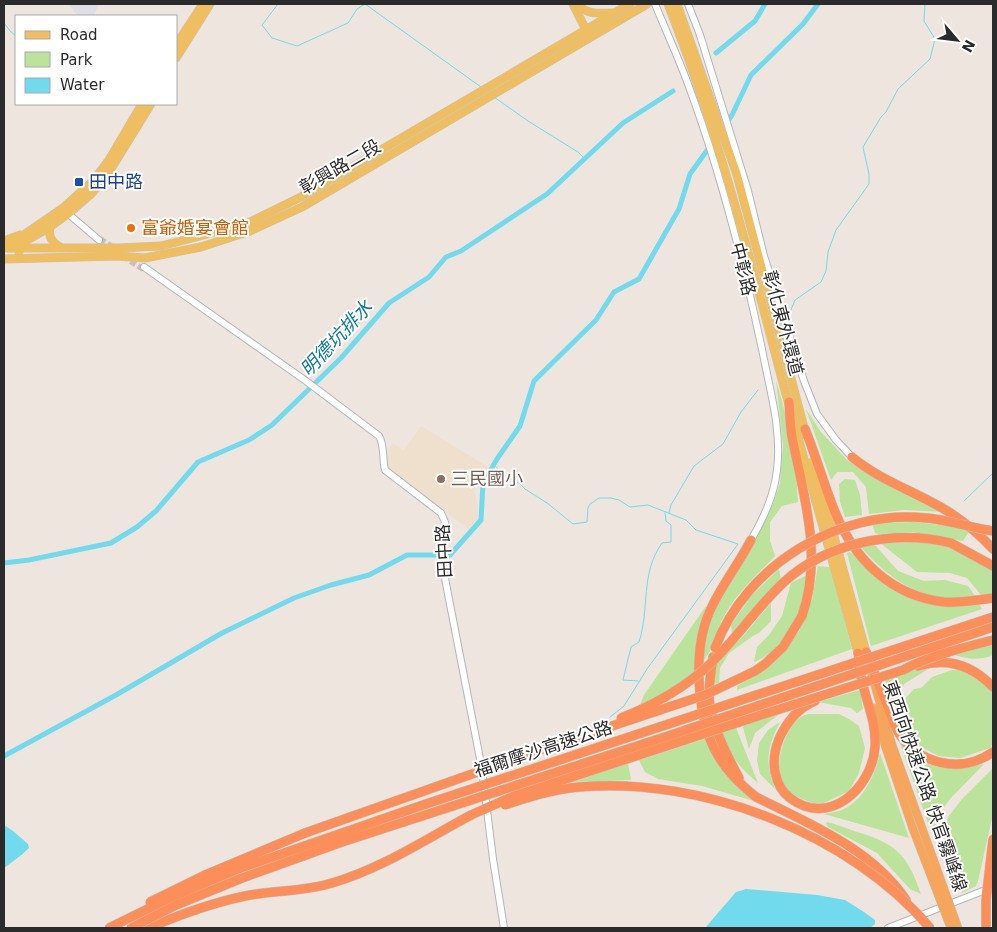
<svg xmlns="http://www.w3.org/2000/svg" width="997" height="932" font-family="'DejaVu Sans','Noto Sans TC',sans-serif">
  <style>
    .industrial { fill: #dfdee5 }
    .education { fill: #eee0cd }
    .green { fill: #bbe39b }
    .water { fill: #72daed }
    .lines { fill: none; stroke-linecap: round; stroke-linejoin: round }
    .stream { stroke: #72daed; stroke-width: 1 }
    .canal { stroke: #72daed; stroke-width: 5 }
    .tertiary-tunnel { stroke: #c6c0ba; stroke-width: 6; stroke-dasharray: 6 3; stroke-linecap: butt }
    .tertiary-casing { stroke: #b1b5bf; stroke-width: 8 }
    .primary-casing { stroke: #c4c4c4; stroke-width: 9 }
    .trunk-casing { stroke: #c4c4c4; stroke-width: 9 }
    .motorway-casing { stroke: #c4c4c4; stroke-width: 10 }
    .tertiary { stroke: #fff; stroke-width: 6 }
    .primary { stroke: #efbe60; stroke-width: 8 }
    .trunk { stroke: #f6a65c; stroke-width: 8 }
    .motorway { stroke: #fc8e59; stroke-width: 9 }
    .trunk-bridge-casing { stroke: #c4c4c4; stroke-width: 9; stroke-linecap: butt }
    .motorway-bridge-casing { stroke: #c4c4c4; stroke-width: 10; stroke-linecap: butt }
    .trunk-bridge { stroke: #f6a65c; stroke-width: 8 }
    .motorway-bridge { stroke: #fc8e59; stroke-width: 9 }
    .transit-dot { fill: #1a4fb4; stroke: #fff; stroke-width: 2 }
    .food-dot { fill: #e8710a; stroke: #fff; stroke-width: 2 }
    .education-dot { fill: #8d6e63; stroke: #fff; stroke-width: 2 }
    .labels { text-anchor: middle; stroke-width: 4; stroke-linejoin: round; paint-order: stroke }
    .street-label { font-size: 18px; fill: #2b2b2b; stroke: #fff }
    .transit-label { font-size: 18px; fill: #164399; stroke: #fff; text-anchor: start }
    .food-label { font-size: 18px; fill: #c56008; stroke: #fff; text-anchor: start }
    .education-label { font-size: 18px; fill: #785e54; stroke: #fff; text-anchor: start }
    .water-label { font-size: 19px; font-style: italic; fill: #0f7b9b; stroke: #fff }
  </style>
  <rect width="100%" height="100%" fill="#ede5de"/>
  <polygon class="industrial" points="69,4 98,4 98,5 94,16 77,16"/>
  <polygon class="education" points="421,426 488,467 474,490 478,506 478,518 469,529 386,468 386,457 392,443 404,450"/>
  <g class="green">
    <path d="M776,380C788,420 796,460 798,502L782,506L770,522V541L775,556C756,576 733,596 721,622C717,632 711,657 701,662L706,632L719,603L773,504L780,483L783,445Z"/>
    <polygon points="806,409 821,432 848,461 882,481 944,512 904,510 869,514 866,487 853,472 837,472 831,480"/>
    <polygon points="845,479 855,480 860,495 862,515 845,517 840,502 839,484"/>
    <polygon points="914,522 950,526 970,530 963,541 913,532 879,534 875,533 872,523"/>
    <polygon points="900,539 942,543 990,569 993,572 993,593 982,596 967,578 950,573 917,572 879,542"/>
    <path d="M874,544L898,571L924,581L945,580L968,586L975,596C966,597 957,598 948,598C913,597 881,571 860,546Z"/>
    <polygon points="850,552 854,555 865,567 885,583 909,596 979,604 982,609 871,646 847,553"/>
    <polygon points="818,566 830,567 852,649 737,690 737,686 771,665 799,631 812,600"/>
    <polygon points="779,569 781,580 732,634 731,625 752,595"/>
    <path d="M807,575C806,584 805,594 803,602C797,625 776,654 754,662L757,647L769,635L782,616L791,583Z"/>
    <polygon points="771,603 771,621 759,633 753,636 729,653 720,668 719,683 713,684 717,662 743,636"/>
    <path d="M706,606C704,619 699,663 694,671C683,688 656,699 639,707L644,695Z"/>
    <path d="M993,645V655C979,661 968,659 954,655L973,648Z"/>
    <polygon points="933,666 904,684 894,707 885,680 921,668"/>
    <polygon points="952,670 965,670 982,679 993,694 993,743 990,748 960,758 939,756 913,743 906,728 902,712 903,701 914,689 921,688 932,677"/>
    <polygon points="860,690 863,709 857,713 851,708 818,702"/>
    <polygon points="787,708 755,733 749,749 742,724"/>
    <path d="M808,714H839L849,719L859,726L865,748L859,773L849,791L820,805C810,802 791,796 785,788C772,772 783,731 798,719C800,717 805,715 808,714Z"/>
    <path d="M780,722C767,747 764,764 776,790L760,774L757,760L759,743L768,730Z"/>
    <path d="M736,728L758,783C738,766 731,757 721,732Z"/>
    <polygon points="707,738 723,770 754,801 702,786 658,779 645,772 639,760"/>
    <path d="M900,743C928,773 947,769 984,764L950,799L942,810L934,832L928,823Z"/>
    <path d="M880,753L909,838L824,814C829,813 834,812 839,811C863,803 875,775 880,753Z"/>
    <polygon points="628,763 631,780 573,782"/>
    <polygon points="993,768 993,814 978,881 976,886 962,893 942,847 948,817 963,798"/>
    <path d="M827,822C836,824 845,828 854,831C895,843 907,853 921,894L910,889L877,853L828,827L826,824Z"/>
  </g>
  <g class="water">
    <path d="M4,825L13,831L28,844L29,848C21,856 12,862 4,868Z"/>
    <polygon points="746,889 817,895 845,900 864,912 875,920 875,924 870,928 705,928 736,892"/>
  </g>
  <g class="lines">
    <g class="stream">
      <polyline points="278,4 262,25 272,38 297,46 348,23 357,9 365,4 481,87"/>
      <polyline points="4,23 11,32 16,36"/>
      <polyline points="494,97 528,121 578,152 584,158"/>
      <polyline points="788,317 795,300 821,282 826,271 828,252 836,230 869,184 869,174 863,147 881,117 886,112 898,89 930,59 935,39 924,21 925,4"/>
      <polyline points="494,465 508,478 519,483 525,489 547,503 573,524 587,522 588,508 590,504 599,498 611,498 619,500 630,507 648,505 686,520 696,530 738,544 647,669 624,706 610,717"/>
      <polyline points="964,501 993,473"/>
      <polyline points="669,513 671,505 694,466 723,444 741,412 758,390"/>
      <path d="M638,681L623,680L631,647L639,642C650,608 640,574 662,543L671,542V525L666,521L665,513"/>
    </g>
    <g class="canal">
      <polyline points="716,53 755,21 765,4"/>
      <polyline points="725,125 732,115 751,75 803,24 818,4"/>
      <polyline points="4,563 29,560 111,543 137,527 156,511 198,462 249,440 272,425 341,358 389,303 429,277 446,257 461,251 547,194 623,123 673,91"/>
      <polyline points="4,756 116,695 222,633 294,598 331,585 369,575 407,555 450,555 481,520 483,483 497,459 520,426 534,381 596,320 614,292 639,279 679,209 690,174 716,138"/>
    </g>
    <g class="tertiary-tunnel">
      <polyline points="100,239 128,257"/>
      <polyline points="123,256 143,269"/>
    </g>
    <defs>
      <g id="tertiary">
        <path d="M655,4C666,31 678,57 688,84C720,170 744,264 763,354C770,391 782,431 777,470C774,496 764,517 751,540"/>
        <polyline points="688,4 700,35 748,191 764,256 804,381 817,414 836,440 852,457"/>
        <polyline points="65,211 99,240"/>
        <path d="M144,267L306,381L379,436C385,446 382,459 385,470L441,513L445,522L442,563L482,769L493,859L504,928"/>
        <polyline points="888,928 993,887"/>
      </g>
      <g id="primary">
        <polyline points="573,4 588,34"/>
        <path d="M576,4C587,14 597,14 612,13"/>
        <path d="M668,4C717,128 750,258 784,387C808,476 834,564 858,653"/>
        <polyline points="677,4 737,175 806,435"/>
        <polyline points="176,45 203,4"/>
        <polyline points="176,58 210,4"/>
        <path d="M50,227C48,237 52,242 60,247"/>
        <polyline points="4,241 20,235"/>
        <polyline points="4,248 119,248 161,246 246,224 301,197 630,4"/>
        <polyline points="10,248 18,239 63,208 94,180 109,160 142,104"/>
        <polyline points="19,252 22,243 50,227 69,213 91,194 106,177 151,104"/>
        <polyline points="4,259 117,256 145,258 201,247 250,231 302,207 647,4"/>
        <polyline points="813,461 866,652"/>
      </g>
      <g id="trunk">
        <polyline points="872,675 892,745"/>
        <polyline points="874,708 886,748"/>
      </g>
      <g id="motorway">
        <path d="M789,402C790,414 790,426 792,437C804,497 823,556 802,616"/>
        <path d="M805,429C816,456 824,485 835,512C854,559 891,596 944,602C960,603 977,600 993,598"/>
        <path d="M852,457C882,482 920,493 952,514C967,524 981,536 993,549"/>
        <path d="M751,540C737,567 714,595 705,624C694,660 698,719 716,752C726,771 740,784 756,797C810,824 872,849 906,900"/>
        <polyline points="951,543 993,566"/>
        <path d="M866,652L897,730C916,764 961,775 993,752"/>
        <path d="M713,657C711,670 709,684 709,697C710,723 727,755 739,778"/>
        <path d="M918,666C947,657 972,665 993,687"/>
        <path d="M815,701C798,708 787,721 779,739C775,749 773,761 775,772C777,782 782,792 790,798C829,828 872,788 875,747C877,721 864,697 860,672C859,666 860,659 858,653"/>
        <path d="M148,928C179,915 211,903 245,896C274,890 303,892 332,883C381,869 426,839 471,815"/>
      </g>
    </defs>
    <use href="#tertiary" class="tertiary-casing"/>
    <use href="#primary" class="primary-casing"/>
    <use href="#trunk" class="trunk-casing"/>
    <use href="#motorway" class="motorway-casing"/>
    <use href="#tertiary" class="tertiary"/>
    <use href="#primary" class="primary"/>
    <use href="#trunk" class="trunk"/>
    <use href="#motorway" class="motorway"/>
    <defs>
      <g id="trunk-bridge">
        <polyline points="892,745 958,928"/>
        <polyline points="886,748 913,829 951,928"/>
      </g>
      <g id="motorway-bridge">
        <path d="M715,648C746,565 838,509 926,518C949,520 971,528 993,531"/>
        <path d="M621,718C654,705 685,688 711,663C737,638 757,607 784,582C828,542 895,529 951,543"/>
        <path d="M505,805C529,797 554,789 579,787C701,776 851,834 930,928"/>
        <path d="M471,815L514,796L761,715L903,670C929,656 965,647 993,640"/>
        <polyline points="150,902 205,875 305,833 540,750 705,695 755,671 765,664 783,647 802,616"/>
        <polyline points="109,928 174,896 238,869 423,805 993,617"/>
        <polyline points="131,928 176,905 242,878 342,842 668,736 993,627"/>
        <polyline points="986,928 986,900 993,839"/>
      </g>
    </defs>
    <use href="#trunk-bridge" class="trunk-bridge-casing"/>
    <use href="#motorway-bridge" class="motorway-bridge-casing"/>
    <use href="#trunk-bridge" class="trunk-bridge"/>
    <use href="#motorway-bridge" class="motorway-bridge"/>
  </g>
  <rect class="transit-dot" x="74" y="177" width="10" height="10" rx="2.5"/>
  <circle class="food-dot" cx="131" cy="228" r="5"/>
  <circle class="education-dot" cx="441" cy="479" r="5"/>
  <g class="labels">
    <g class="street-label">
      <text transform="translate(340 167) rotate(-30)" y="6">彰興路二段</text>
      <text transform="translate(743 269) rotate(76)" y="6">中彰路</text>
      <text transform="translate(783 323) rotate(75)" y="6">彰化東外環道</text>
      <text transform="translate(444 551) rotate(-93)" y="6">田中路</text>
      <text transform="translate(543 749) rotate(-18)" y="6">福爾摩沙高速公路</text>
      <text transform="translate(925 786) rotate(71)" y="6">東西向快速公路 快官霧峰線</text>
    </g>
    <g class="transit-label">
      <text x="89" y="188">田中路</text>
    </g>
    <g class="food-label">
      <text x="141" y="234">富爺婚宴會館</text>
    </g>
    <g class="education-label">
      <text x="451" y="485">三民國小</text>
    </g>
    <g class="water-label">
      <text transform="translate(336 338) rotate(-47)" y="7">明德坑排水</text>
    </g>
  </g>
  <rect width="997" height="932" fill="none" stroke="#2b2b2b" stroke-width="10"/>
  <rect x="15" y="15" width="162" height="90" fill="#ffffff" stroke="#aaaaaa"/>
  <rect x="25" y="31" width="25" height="8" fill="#efbe60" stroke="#aaaaaa"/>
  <text x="60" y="40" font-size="15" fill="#2b2b2b">Road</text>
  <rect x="25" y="52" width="25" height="15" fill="#bbe39b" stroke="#aaaaaa"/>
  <text x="60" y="65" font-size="15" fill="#2b2b2b">Park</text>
  <rect x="25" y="78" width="25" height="15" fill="#72daed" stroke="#aaaaaa"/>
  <text x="60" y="90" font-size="15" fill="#2b2b2b">Water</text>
  <g transform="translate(957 40) rotate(118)" stroke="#ffffff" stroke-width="4" paint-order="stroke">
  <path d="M0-4L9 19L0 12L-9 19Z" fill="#2b2b2b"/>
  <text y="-8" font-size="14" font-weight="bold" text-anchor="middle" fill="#2b2b2b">N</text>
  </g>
</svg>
